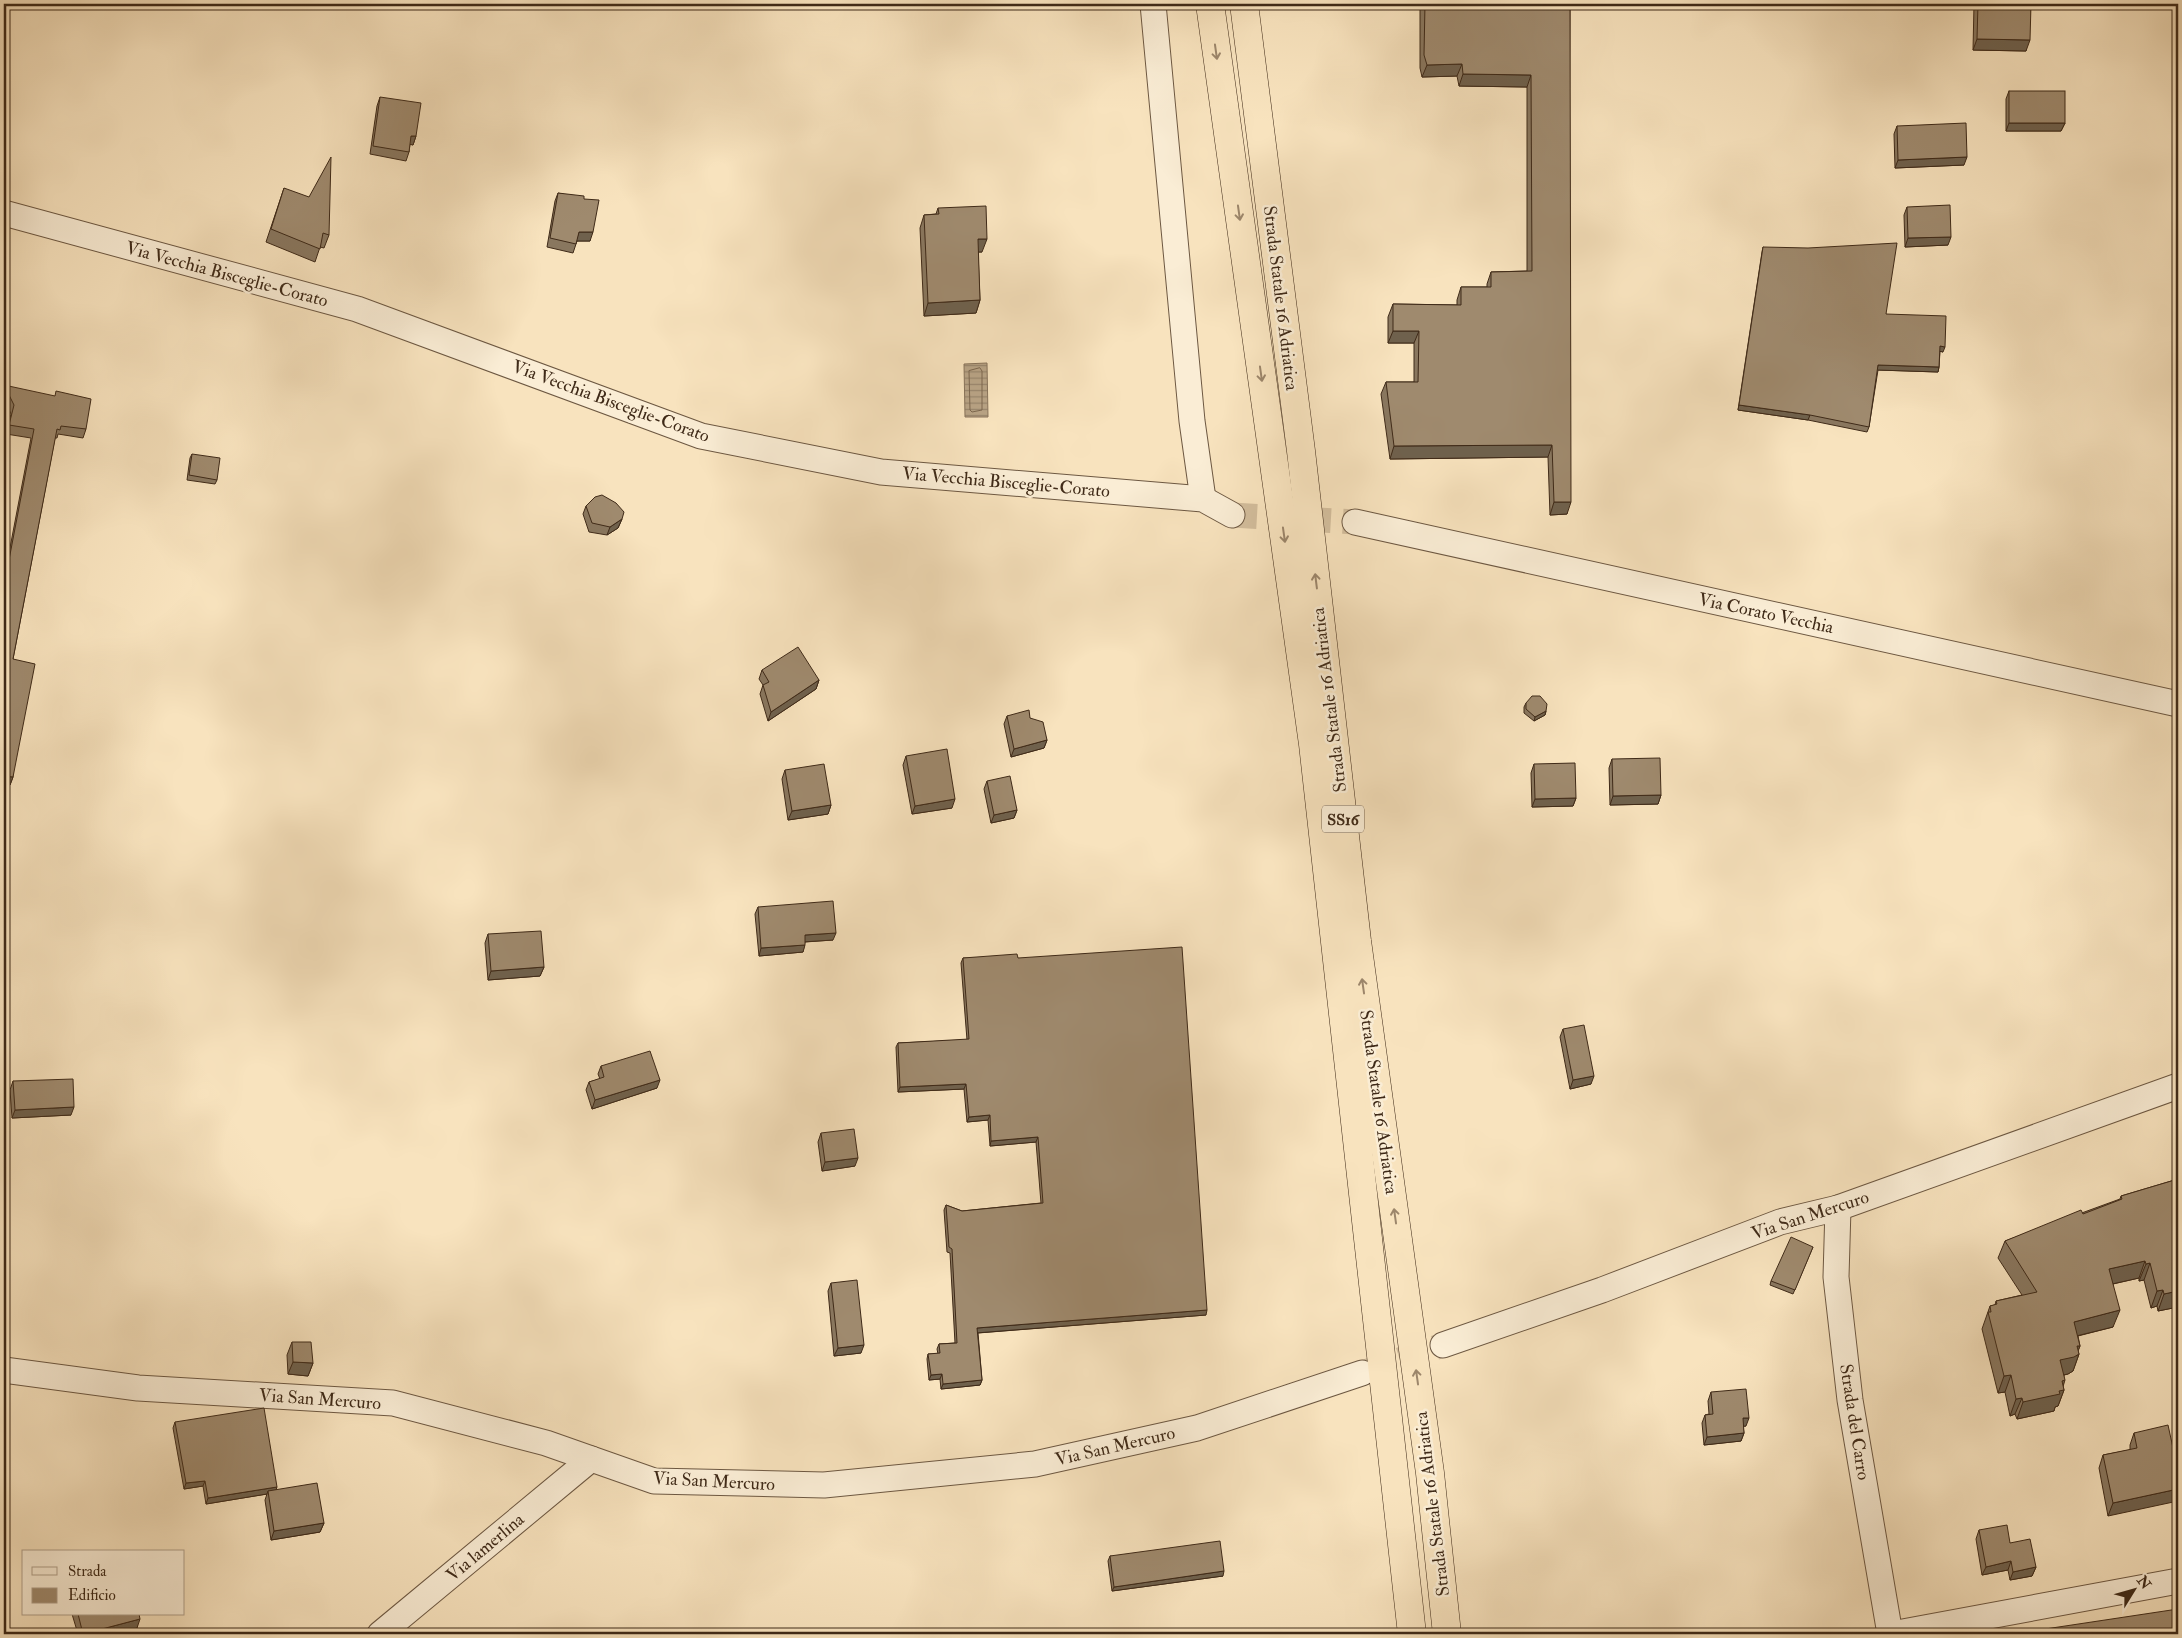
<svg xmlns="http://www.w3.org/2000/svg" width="2182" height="1638" font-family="'IM FELL Double Pica',serif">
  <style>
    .water { fill: url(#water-rules); stroke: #88735a }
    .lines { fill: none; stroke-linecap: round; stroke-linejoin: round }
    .shore { stroke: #7c674f; stroke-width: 1 }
    .minor-tunnel { stroke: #d3be9d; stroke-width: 25; stroke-dasharray: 25 12; stroke-linecap: butt }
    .minor-casing { stroke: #6d5842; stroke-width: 27 }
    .trunk-casing { stroke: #3f2a18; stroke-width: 29 }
    .minor { stroke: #faedd5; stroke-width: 25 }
    .trunk { stroke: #f8e3be; stroke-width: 28 }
    .wall { fill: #89775f; stroke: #3f2a18 }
    .shaded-wall { fill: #6f614d; stroke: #3f2a18 }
    .building { fill: #9f8a6e; stroke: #3f2a18 }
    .oneway { stroke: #9c866b }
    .labels { text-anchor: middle; stroke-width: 5; stroke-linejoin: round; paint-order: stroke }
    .shield { fill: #faedd5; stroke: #776451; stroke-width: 1 }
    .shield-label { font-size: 16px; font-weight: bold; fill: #3f2a18 }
    .street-label { font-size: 18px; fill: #3f2a18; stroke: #faedd5 }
  </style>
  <defs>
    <pattern id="water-rules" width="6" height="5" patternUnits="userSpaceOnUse" patternTransform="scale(1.25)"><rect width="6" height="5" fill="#b9a486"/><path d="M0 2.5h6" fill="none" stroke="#98866d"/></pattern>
  </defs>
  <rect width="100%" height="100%" fill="#f8e3be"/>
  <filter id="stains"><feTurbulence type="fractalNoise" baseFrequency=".004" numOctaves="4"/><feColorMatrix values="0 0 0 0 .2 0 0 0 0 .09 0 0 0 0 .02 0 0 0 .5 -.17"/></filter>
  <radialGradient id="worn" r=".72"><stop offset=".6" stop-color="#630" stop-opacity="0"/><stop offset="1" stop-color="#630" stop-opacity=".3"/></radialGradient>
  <polygon class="water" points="987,363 988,417 965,417 964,364"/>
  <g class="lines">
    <polygon class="shore" points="980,368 982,371 982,410 972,412 970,410 969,371"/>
    <g class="minor-tunnel">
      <polyline points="1232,515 1355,522"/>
      <polyline points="1365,1372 1443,1345"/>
    </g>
    <defs>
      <g id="minor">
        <polyline points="1153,4 1192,421 1203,499"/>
        <polyline points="4,213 357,309 701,436 881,472 1203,499 1232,515"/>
        <polyline points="1355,522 2178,704"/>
        <polyline points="1838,1208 1836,1277 1850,1400 1890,1634"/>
        <polyline points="1443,1345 1602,1290 1780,1222 1838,1208 2178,1086"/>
        <polyline points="4,1370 138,1388 393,1403 546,1443 654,1481 824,1485 1035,1464 1197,1428 1362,1373"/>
        <polyline points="380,1634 591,1459"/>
        <polyline points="1892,1634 2178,1581"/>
      </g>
      <g id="trunk">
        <polyline points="1210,4 1313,744 1412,1634"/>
        <polyline points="1244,4 1301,451 1357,941 1430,1473 1447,1634"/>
      </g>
    </defs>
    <use href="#minor" class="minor-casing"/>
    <use href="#trunk" class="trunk-casing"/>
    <use href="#minor" class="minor"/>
    <use href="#trunk" class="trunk"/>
  </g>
  <g class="wall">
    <polygon points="1422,4 1570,4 1567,514 1550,515 1548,457 1390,459 1381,394 1386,382 1414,382 1414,343 1388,343 1388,317 1393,304 1457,305 1457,300 1461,287 1487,287 1487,284 1491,272 1527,271 1527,87 1459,86 1457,76 1422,77 1420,68 1420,8"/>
    <polygon points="1974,4 2031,4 2026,51 1973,50"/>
    <polygon points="2009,91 2065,123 2061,131 2006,131 2006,99"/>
    <polygon points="380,97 416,136 413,145 410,144 409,152 406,161 370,154 377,106"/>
    <polygon points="1897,126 1964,165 1895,168 1894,134"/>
    <polygon points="284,188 329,235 324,248 320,247 315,262 266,242"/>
    <polygon points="558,193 584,199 590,241 577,241 573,253 547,247 555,201"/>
    <polygon points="1907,207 1948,245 1905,247 1904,215"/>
    <polygon points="938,208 982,252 978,252 980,300 976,313 924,316 920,228 924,215 936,214"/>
    <polygon points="1763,247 1886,314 1943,352 1940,351 1939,367 1938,372 1878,370 1869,427 1867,432 1808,420 1738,410 1762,252"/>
    <polygon points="4,385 86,429 83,438 58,434 57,438 55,438 13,659 13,777 10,785 4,785 4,579 31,438 6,434 11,414 4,399"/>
    <polygon points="192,454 217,480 215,484 187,480 190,458"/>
    <polygon points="586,506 622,519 618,528 607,535 589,532 583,514"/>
    <polygon points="762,670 819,680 816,689 768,721 760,694 763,685 759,679"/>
    <polygon points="1526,703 1546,711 1545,715 1534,721 1524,713 1524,707"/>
    <polygon points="1007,716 1030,718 1047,740 1044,748 1011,757 1004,724"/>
    <polygon points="906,756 952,808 912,814 903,765"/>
    <polygon points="1612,759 1661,795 1658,804 1610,805 1609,768"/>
    <polygon points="1534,764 1576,798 1573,806 1532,807 1531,773"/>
    <polygon points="785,770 831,805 828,814 788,820 782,779"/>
    <polygon points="987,781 1017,810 1014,818 991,823 984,789"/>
    <polygon points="758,907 833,940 805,942 803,952 759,956 755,914"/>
    <polygon points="488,934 544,967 540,976 488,980 485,943"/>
    <polygon points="963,958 1018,958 1206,1315 978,1333 982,1380 980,1385 941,1389 940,1379 929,1380 927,1359 928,1354 938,1354 937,1349 939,1344 955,1343 950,1253 947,1252 944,1210 946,1205 962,1211 1041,1203 1036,1142 990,1146 988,1120 967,1122 964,1089 898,1092 896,1047 898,1043 967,1040 961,963"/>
    <polygon points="1563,1029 1591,1084 1570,1089 1560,1037"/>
    <polygon points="601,1066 657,1088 592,1109 586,1090 589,1082 600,1079 598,1074"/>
    <polygon points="13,1081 71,1115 12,1118 10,1090"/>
    <polygon points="821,1133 855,1166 822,1171 818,1142"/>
    <polygon points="2178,1179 2178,1307 2158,1311 2157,1306 2151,1308 2144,1280 2139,1281 2139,1278 2113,1284 2113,1327 2078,1336 2080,1346 2078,1351 2079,1354 2073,1371 2068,1374 2064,1375 2063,1386 2064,1390 2058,1406 2055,1407 2054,1411 2017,1419 2015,1414 2010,1416 2005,1392 1998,1393 1982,1329 1990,1306 1995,1305 1996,1301 2022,1295 1998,1258 2005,1241 2120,1199 2121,1196"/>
    <polygon points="1813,1247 1793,1294 1770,1285 1771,1281"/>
    <polygon points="831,1283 861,1353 834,1356 828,1291"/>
    <polygon points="292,1342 313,1363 308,1376 288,1374 287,1355"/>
    <polygon points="1711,1392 1746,1426 1743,1426 1744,1433 1741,1441 1704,1445 1702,1423 1705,1415 1709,1414 1708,1401"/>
    <polygon points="175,1422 276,1490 324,1523 320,1532 271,1540 265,1500 267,1494 206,1504 203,1486 184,1489 173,1428"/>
    <polygon points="2134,1433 2173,1448 2108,1516 2099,1468 2103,1455 2130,1450 2130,1445"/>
    <polygon points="1979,1530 2010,1543 2036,1567 2032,1576 2010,1580 2008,1570 1982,1575 1976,1539"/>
    <polygon points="1110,1556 1223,1576 1112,1591 1108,1561"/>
    <polygon points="72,1614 139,1614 137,1628 112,1634 78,1634"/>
  </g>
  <g class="shaded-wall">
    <polygon points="1977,39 2030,40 2026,51 1973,50"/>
    <polygon points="1462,64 1457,76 1422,77 1427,65"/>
    <polygon points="1463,74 1531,75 1527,87 1459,86"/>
    <polygon points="2009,123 2065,123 2061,131 2006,131"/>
    <polygon points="411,136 416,136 413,145 408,144"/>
    <polygon points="1967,157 1964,165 1895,168 1898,160"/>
    <polygon points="579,232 593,232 590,241 576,241"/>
    <polygon points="1951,237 1948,245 1905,247 1908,238"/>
    <polygon points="978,239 987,239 982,252 973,252"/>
    <polygon points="980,300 976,313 924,316 928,303"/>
    <polygon points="1393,331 1419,331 1414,343 1388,343"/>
    <polygon points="1940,346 1945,347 1943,352 1938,351"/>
    <polygon points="1878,365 1939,367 1938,372 1877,370"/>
    <polygon points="1739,405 1810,415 1808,420 1738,410"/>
    <polygon points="1552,445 1548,457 1390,459 1394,446"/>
    <polygon points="1554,502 1571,502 1567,514 1550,515"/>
    <polygon points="622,519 618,528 607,535 610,527"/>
    <polygon points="819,680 816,689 768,721 771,712"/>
    <polygon points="1546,711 1545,715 1534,721 1535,717"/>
    <polygon points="1047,740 1044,748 1011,757 1014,749"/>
    <polygon points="4,776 13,777 10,785 4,785"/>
    <polygon points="1661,795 1658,804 1610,805 1613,796"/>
    <polygon points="1576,798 1573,806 1532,807 1535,799"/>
    <polygon points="955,799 952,808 912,814 915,806"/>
    <polygon points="831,805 828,814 788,820 792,811"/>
    <polygon points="1017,810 1014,818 991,823 994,815"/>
    <polygon points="836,933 833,940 802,942 805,935"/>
    <polygon points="805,945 803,952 759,956 761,948"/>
    <polygon points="544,967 540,976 488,980 491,971"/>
    <polygon points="1594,1076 1591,1084 1570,1089 1573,1080"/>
    <polygon points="660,1080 657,1088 592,1109 595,1100"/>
    <polygon points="966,1084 964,1089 898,1092 900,1087"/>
    <polygon points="74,1107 71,1115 12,1118 15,1110"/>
    <polygon points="990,1115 988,1120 967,1122 969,1117"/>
    <polygon points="1038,1137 1036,1142 990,1146 991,1141"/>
    <polygon points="858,1158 855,1166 822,1171 825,1162"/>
    <polygon points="2145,1261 2139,1278 2103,1286 2109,1269"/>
    <polygon points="2150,1263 2144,1280 2139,1281 2146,1264"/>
    <polygon points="2163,1290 2157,1306 2151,1308 2157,1291"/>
    <polygon points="2178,1291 2178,1307 2158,1311 2164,1294"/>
    <polygon points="1207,1310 1206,1315 976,1333 977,1328"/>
    <polygon points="2120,1310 2113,1327 2068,1338 2074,1322"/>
    <polygon points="864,1345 861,1353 834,1356 838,1348"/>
    <polygon points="2077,1346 2080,1346 2076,1356 2079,1354 2073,1371 2068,1374 2054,1377 2060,1360"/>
    <polygon points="293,1362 313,1363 308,1376 288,1374"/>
    <polygon points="942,1374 940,1379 929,1380 931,1375"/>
    <polygon points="2011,1375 2005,1392 1998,1393 2004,1376"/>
    <polygon points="982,1380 980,1385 941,1389 943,1384"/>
    <polygon points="2065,1380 2062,1390 2064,1390 2058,1406 2055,1407 2054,1411 2017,1419 2023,1402 2062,1381"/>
    <polygon points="2022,1398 2015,1414 2010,1416 2016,1399"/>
    <polygon points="1743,1418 1749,1418 1746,1426 1739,1427"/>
    <polygon points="1744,1433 1741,1441 1704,1445 1707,1437"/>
    <polygon points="205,1481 203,1486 184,1489 186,1483"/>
    <polygon points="277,1487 275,1493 268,1491 267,1494 206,1504 208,1498"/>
    <polygon points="2178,1489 2178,1501 2108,1516 2113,1503"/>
    <polygon points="324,1523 320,1532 271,1540 274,1531"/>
    <polygon points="2011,1561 2008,1570 1982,1575 1986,1567"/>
    <polygon points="2036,1567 2032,1576 2010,1580 2013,1572"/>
    <polygon points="1224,1571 1223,1576 1112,1591 1114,1587"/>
    <polygon points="140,1619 137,1628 112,1634 83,1634"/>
  </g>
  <g class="building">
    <polygon points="1425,4 1570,4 1571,502 1554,502 1552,445 1394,446 1386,382 1418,382 1419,331 1393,331 1393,304 1461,305 1461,287 1491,287 1491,272 1532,271 1531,75 1463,74 1462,64 1427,65 1424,55"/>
    <polygon points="1978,4 2031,4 2030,40 1977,39"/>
    <rect x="2009" y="91" width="56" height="32"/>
    <polygon points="380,97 421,103 416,136 411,136 409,152 373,146"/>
    <polygon points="1966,123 1967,157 1898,160 1897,126"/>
    <polygon points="331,157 329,235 323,233 320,249 271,229 284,188 309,197"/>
    <polygon points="558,193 584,196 584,199 599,200 593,232 579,232 576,244 550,238"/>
    <polygon points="1950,205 1951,237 1908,238 1907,207"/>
    <polygon points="986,206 987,239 978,239 980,300 928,303 924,215 939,214 938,208"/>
    <polygon points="1897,243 1886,314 1946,316 1945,347 1940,346 1939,367 1878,365 1869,427 1810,415 1739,405 1763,247 1808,248"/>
    <polygon points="4,315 9,317 4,337"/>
    <polygon points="4,385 55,396 56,391 91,399 86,429 61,426 60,430 57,429 13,659 35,664 13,777 4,776 4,586 34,429 9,425 14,405"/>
    <polygon points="192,454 220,458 217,480 189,475"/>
    <polygon points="602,495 616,503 624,512 622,519 610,527 592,523 586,506 595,497"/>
    <polygon points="798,647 819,680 771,712 763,685 769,682 762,670"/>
    <polygon points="1532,696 1540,696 1547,704 1546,711 1535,717 1526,709 1526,703"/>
    <polygon points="1029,710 1030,718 1043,722 1047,740 1014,749 1007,716"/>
    <polygon points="947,749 955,799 915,806 906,756"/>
    <polygon points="1660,758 1661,795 1613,796 1612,759"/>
    <polygon points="1575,763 1576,798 1535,799 1534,764"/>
    <polygon points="824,764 831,805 792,811 785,770"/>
    <polygon points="1010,776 1017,810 994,815 987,781"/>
    <polygon points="833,901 836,933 805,935 805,945 761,948 758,907"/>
    <polygon points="541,931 544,967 491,971 488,934"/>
    <polygon points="1182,947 1207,1310 977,1328 982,1380 943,1384 942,1374 931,1375 928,1354 940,1353 939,1344 957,1343 952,1249 949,1247 946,1205 962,1211 1043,1203 1038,1137 991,1141 990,1115 969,1117 966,1084 900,1087 898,1043 969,1039 963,958 1017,954 1018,958"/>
    <polygon points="1584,1025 1594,1076 1573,1080 1563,1029"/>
    <polygon points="650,1051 660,1080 595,1100 589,1082 604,1077 601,1066"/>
    <polygon points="73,1079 74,1107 15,1110 13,1081"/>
    <polygon points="854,1129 858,1158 825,1162 821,1133"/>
    <polygon points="2178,1179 2178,1291 2164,1294 2163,1290 2157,1291 2150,1263 2146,1264 2145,1261 2109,1269 2120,1310 2074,1322 2080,1346 2077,1346 2079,1354 2074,1357 2060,1360 2065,1380 2062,1381 2064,1390 2059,1391 2060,1394 2023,1402 2022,1398 2016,1399 2011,1375 2004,1376 1988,1312 1991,1312 1990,1306 1997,1304 1996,1301 2037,1292 2005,1241 2081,1210 2083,1214 2122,1199 2121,1196"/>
    <polygon points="1791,1237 1813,1247 1795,1290 1771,1281"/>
    <polygon points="857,1280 864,1345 838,1348 831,1283"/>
    <polygon points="292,1342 311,1342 313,1363 293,1362"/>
    <polygon points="1746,1389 1749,1418 1743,1418 1744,1433 1707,1437 1705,1415 1713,1414 1711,1392"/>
    <polygon points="264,1408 277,1487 208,1498 205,1481 186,1483 175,1422"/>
    <polygon points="2168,1425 2173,1448 2178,1447 2178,1489 2113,1503 2103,1455 2137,1448 2134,1433"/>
    <polygon points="317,1483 324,1523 274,1531 268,1491"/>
    <polygon points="2007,1525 2010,1543 2030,1539 2036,1567 2013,1572 2011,1561 1986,1567 1979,1530"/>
    <polygon points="1220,1541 1224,1571 1114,1587 1110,1556"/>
    <polygon points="2178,1609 2178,1634 2033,1634 2032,1631"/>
    <polygon points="78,1614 139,1614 140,1619 83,1634"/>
  </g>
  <defs><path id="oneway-shaft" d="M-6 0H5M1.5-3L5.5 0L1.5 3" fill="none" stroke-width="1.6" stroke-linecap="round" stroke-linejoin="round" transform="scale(1.25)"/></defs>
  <g class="oneway">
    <use href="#oneway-shaft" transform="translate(1216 52) rotate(82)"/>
    <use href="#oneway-shaft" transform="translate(1239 213) rotate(82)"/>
    <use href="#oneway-shaft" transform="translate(1261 374) rotate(82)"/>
    <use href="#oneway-shaft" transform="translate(1284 535) rotate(82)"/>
    <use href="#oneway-shaft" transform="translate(1316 581) rotate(-97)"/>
    <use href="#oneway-shaft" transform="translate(1363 986) rotate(-98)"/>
    <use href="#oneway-shaft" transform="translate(1395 1216) rotate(-98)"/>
    <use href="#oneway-shaft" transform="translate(1417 1377) rotate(-98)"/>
  </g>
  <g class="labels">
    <rect class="shield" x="1322" y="805.5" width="42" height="27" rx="4"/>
    <g class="shield-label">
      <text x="1343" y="825">SS16</text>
    </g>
    <g class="street-label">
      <text transform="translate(227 274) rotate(15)" y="6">Via Vecchia Bisceglie-Corato</text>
      <text transform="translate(1281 298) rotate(83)" y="6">Strada Statale 16 Adriatica</text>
      <text transform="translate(611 401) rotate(20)" y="6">Via Vecchia Bisceglie-Corato</text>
      <text transform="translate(1006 482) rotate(5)" y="6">Via Vecchia Bisceglie-Corato</text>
      <text transform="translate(1766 613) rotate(12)" y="6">Via Corato Vecchia</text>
      <text transform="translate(1329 700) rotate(-97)" y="6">Strada Statale 16 Adriatica</text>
      <text transform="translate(1379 1102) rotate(82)" y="6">Strada Statale 16 Adriatica</text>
      <text transform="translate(1810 1215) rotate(-18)" y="6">Via San Mercuro</text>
      <text transform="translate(320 1399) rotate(4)" y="6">Via San Mercuro</text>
      <text transform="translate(1855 1422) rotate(81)" y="6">Strada del Carro</text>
      <text transform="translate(1115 1446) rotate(-13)" y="6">Via San Mercuro</text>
      <text transform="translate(714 1481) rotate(3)" y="6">Via San Mercuro</text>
      <text transform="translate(1432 1504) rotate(-97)" y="6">Strada Statale 16 Adriatica</text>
      <text transform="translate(485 1547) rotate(-40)" y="6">Via lamerlina</text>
    </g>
  </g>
  <rect width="2182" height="1638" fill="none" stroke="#f8e3be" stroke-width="20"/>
  <rect x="5" y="5" width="2172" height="1628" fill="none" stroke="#3f2a18" stroke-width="2.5"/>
  <rect x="10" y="10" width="2162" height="1618" fill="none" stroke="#3f2a18"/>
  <rect x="22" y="1550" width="162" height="65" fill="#faedd5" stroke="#af9f89"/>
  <rect x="32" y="1567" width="25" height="8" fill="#faedd5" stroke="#af9f89"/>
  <text x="68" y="1576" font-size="15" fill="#3f2a18">Strada</text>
  <rect x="32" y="1588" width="25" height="15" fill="#9f8a6e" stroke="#af9f89"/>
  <text x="68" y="1600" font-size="15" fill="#3f2a18">Edificio</text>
  <g transform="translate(2134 1590) rotate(53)" stroke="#faedd5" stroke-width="4" paint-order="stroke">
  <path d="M0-4L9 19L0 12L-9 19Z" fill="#3f2a18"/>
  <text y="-8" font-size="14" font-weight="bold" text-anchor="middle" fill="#3f2a18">N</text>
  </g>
  <rect width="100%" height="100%" filter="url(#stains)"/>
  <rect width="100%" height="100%" fill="url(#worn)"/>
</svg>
